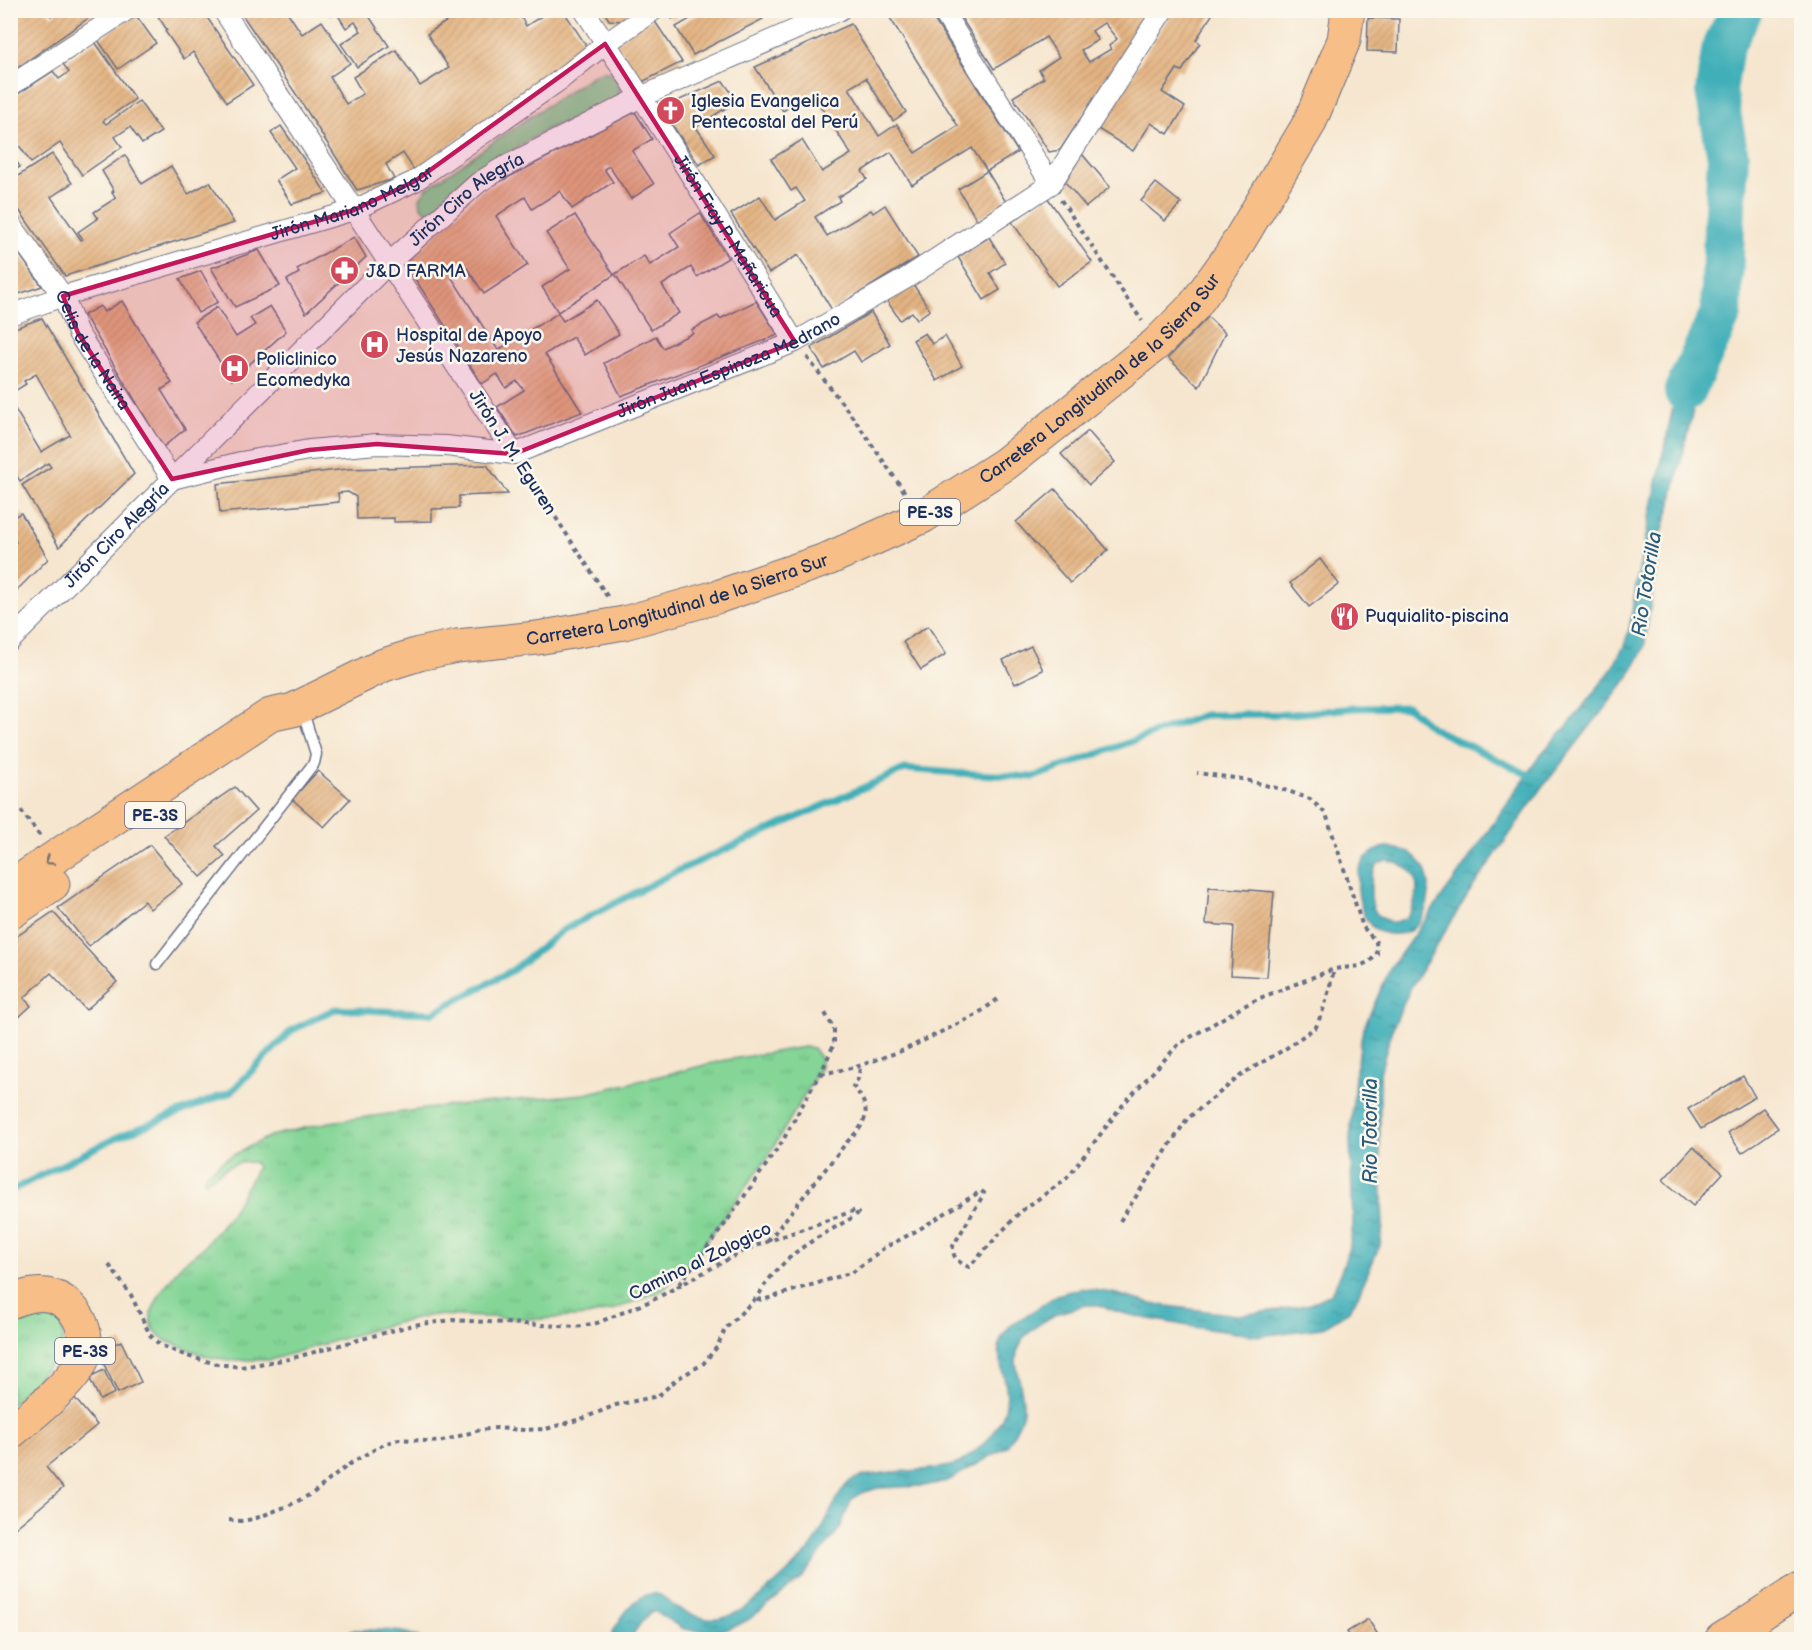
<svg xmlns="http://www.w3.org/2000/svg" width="1812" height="1650" font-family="'Balsamiq Sans',sans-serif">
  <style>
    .grass { fill: url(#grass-tufts); stroke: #50827a; stroke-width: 1.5 }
    .park { fill: #84d596; stroke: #50827a; stroke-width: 1.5 }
    .water { fill: url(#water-ripples); stroke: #2d6f8b; stroke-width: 1.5; fill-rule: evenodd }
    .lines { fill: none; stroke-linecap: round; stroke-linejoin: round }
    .stream { stroke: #3fafb8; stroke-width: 7 }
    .river { stroke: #3fafb8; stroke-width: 42 }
    .building { fill: url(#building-hatch); fill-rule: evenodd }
    .service-casing { stroke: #686f86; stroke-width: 13 }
    .minor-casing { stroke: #686f86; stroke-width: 22 }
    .trunk-casing { stroke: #686f86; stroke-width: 35 }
    .path { stroke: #686f86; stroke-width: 4; stroke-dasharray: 4.5 4.5; stroke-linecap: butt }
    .service { stroke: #fff; stroke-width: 10 }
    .minor { stroke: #fff; stroke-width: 20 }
    .trunk { stroke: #f7be88; stroke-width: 33 }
    .oneway { stroke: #7e6f71 }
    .marked { fill: #c2185b; fill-opacity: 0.2; stroke: #c2185b; stroke-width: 4.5; stroke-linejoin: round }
    .labels { text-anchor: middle; stroke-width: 5; stroke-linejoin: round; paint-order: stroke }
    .shield { fill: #fbf7ec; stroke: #5e6b89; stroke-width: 1.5 }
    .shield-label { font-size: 16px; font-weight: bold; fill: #1b2f5e }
    .poi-label { font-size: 18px; fill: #1b2f5e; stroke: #fbf7ec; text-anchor: start }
    .street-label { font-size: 18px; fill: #1b2f5e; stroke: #fbf7ec }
    .water-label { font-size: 20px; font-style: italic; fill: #285c7e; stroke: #fbf7ec }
  </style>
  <defs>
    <pattern id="grass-tufts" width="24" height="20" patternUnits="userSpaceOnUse" patternTransform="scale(1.5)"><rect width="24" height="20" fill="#84d596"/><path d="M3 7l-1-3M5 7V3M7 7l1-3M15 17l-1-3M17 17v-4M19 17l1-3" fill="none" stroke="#71b784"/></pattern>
    <pattern id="water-ripples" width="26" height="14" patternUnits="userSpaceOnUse" patternTransform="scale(1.5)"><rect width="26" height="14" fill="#3fafb8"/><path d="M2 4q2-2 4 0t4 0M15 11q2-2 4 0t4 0" fill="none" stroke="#348f99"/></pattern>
    <pattern id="building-hatch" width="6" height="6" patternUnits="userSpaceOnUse" patternTransform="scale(1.5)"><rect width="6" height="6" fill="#e4b482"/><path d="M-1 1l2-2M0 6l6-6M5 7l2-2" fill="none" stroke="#c39b73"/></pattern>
  </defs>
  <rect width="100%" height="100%" fill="#fbf7ec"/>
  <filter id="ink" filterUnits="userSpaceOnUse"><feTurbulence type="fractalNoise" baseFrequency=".0167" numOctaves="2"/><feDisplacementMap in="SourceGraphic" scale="12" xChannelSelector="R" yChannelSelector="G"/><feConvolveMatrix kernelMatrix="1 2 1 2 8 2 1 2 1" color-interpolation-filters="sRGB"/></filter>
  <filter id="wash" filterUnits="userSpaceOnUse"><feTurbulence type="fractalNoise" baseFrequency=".008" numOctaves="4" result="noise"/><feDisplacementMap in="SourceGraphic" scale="24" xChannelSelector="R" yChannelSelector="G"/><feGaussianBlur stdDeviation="1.35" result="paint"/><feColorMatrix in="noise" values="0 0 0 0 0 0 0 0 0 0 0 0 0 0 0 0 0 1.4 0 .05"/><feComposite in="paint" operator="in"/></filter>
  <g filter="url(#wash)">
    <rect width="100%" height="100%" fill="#f6e6cf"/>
    <g class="grass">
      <path d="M804,1047L813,1048L821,1059V1067L767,1158L688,1266L663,1290L613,1310L587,1316L540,1319L433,1315L388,1325L270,1360H229L209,1357L166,1341L153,1329L151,1321V1313L161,1292L181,1265L204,1247L232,1212L257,1168L254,1162C246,1162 236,1163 228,1167C220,1171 214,1178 205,1181L204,1178L207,1173L224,1160L270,1136L330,1122L447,1106L585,1094L726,1060Z"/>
      <polygon points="40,1312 54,1316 63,1324 63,1342 57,1357 11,1405 10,1325 25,1315"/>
    </g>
    <path class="park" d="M604,71L614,74C620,84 622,92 619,103L551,127L502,157L473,178L437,210L427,212L421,207L420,198L426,189L522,122L595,74Z"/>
    <g class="water">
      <path d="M1696,338L1716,340L1700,380L1671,504L1662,532L1644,648L1628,678L1542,788L1470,891L1411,987L1391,1032L1380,1073V1145L1383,1227L1380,1245L1357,1298L1349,1311L1322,1328L1260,1336L1200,1328L1144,1318L1118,1312L1099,1305H1085L1056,1314L1038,1325L1023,1338L1017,1352L1016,1363L1023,1399V1412L1019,1424L1007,1447L948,1481L924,1486L878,1488L862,1493L852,1499L840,1528L801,1579L748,1620L729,1629L709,1632L683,1629L654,1611C643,1617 637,1629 630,1639H610C615,1624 639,1586 660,1595C666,1598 671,1605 678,1608C709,1625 725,1622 753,1602C769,1590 805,1558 815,1542C824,1527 839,1488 852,1480C861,1475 873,1474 883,1473C905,1470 939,1471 959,1463C967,1459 984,1444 990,1437C1002,1423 1009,1405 1006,1387C1004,1374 998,1360 999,1347C999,1339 1005,1333 1009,1327L1057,1295L1081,1288L1113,1293L1152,1304L1238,1315L1278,1310L1310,1304L1331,1294L1340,1275L1350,1244L1353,1225L1350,1139L1355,1076L1363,1029L1391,967L1455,879L1541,754L1569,724L1609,673L1624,646L1629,630L1638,574L1676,392Z"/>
      <path d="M1386,847C1394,849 1406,849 1413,855C1433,870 1433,900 1420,921C1414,930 1407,933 1397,934C1387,935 1375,932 1369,923C1359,911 1354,880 1361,865C1365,856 1376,849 1386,847ZM1386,861C1408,863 1422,877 1415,900C1413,906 1411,914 1406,918C1403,920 1396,921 1393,923C1387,920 1380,918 1376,913C1369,903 1369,874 1377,865C1380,862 1382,862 1386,861Z"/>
      <path d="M354,1630C376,1630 402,1628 422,1639H329Z"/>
    </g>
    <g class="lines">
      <polyline class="stream" points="10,1191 115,1138 231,1092 292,1030 335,1009 433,1013 513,970 563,930 673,873 905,769 956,773 1034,777 1204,715 1292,714 1353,708 1408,707 1432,728 1535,778"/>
      <polyline class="river" points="1685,391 1721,313 1724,227 1728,157 1716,91 1723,46 1742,10"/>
    </g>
    <g id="blocks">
      <g class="building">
        <polygon points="10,10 47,10 51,16 60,10 100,10 10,73"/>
        <polygon points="154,10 202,10 253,85 227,102 193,52 184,59 165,31 167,30"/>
        <polygon points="239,10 286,10 302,34 322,21 350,63 330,77 346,104 363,94 353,77 396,50 420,86 449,68 427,34 464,10 517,10 526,26 548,12 547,10 563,10 589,50 414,170 403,153 386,164 394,179 357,190 298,97"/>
        <polygon points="328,10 365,10 389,46 357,67 341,44 361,31 355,22 346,28 336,12 331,15"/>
        <polygon points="603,10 638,10 623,21 609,20"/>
        <polygon points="667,10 687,10 672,19"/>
        <polygon points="701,10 769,10 761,15 763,19 693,55 676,27 702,12"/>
        <polygon points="885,10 928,10 1018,152 987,171 972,148 912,185 891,152 862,171 867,179 838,197 840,201 815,217 827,236 871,210 873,213 885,205 918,257 832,310 798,255 769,273 731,214 760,196 775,220 805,201 796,188 791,191 771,159 802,140 822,172 851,154 812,93 783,111 755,67 851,24 906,112 893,121 866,78 849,88 879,136 897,124 915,153 958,126"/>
        <path d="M956,10H1152L1060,150L1049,152L1013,97L1044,78L1039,70L1059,57L1046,37L994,69ZM1104,23L1117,39L1109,46L1111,49L1089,62L1081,50L1098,40L1092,31Z"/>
        <polygon points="1173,10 1215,10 1196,40 1200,43 1182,71 1177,69 1162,92 1185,107 1168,134 1151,123 1133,151 1098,129"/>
        <polygon points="1376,10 1421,10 1421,16 1376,15"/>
        <polygon points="135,14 156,43 118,69 98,40"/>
        <polygon points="652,17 682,62 642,82 615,41"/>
        <polygon points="1368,18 1399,19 1398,52 1367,51"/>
        <polygon points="95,42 135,99 103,121 106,124 139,101 161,132 142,144 130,127 115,137 122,147 82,175 60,143 31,163 10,132 10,99 53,71 59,79 69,72 63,64"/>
        <polygon points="723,81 737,101 696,127 715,155 699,165 661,108"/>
        <polygon points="635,112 652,139 632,151 654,184 631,199 609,166 604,169 613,182 572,209 560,191 532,209 525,197 496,216 528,265 484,294 467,268 452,278 498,350 558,313 563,321 597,300 619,334 585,355 573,337 545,354 582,412 517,437 497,407 524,390 517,381 506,388 497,374 482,384 405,263 480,192"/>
        <polygon points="281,126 305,161 326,193 292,204 276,180 295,168 271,133"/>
        <polygon points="10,152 20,167 10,173"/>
        <polygon points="52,154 72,183 51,197 81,240 83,239 78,232 98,218 94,212 116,198 112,192 114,191 102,171 125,155 142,184 171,166 188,194 210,182 234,223 65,276 10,197 10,181"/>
        <polygon points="1082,154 1110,187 1086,207 1065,182"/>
        <polygon points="987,171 1006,202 977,220 958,189"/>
        <polygon points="1156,183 1181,203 1165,221 1141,201"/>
        <polygon points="1047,197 1092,262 1057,286 1012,222"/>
        <polygon points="700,213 728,258 697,277 691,267 662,285 679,313 651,330 615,274 644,256 650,265 679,247 670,233"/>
        <polygon points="575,215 614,275 558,312 542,287 570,269 546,233"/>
        <polygon points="354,237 366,257 306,313 287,280 299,273 297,269"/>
        <polygon points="989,237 1005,263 990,273 1000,290 984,300 958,257"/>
        <polygon points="10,241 42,286 10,297"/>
        <polygon points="259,250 280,286 235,307 211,268"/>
        <polygon points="201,271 218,302 198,313 180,279"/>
        <polygon points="913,284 930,310 917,319 912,312 900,320 887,301"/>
        <polygon points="122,301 172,383 161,390 185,429 163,447 84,315 100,306 104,312"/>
        <polygon points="756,301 778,335 621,396 604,363 656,336 663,348 693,333 691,330 718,316 720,319"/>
        <polygon points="270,306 286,331 232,380 194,322 217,307 236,337 255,325 250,318"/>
        <polygon points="871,312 890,344 861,362 854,351 824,369 811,348"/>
        <polygon points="1208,317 1225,333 1199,387 1168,358"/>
        <polygon points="42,318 134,474 59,547 22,485 51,467 48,463 20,481 10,465 10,401 41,452 70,435 36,374 24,381 26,384 10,394 10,330"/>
        <polygon points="925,333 932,344 945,336 962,366 937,381 913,340"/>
        <polygon points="1088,431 1115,462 1089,485 1061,454"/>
        <polygon points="487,465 508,494 459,496 459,508 432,509 432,521 394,522 394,518 357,519 356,497 348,492 338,493 339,502 220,513 217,484 347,469"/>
        <polygon points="1055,489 1108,550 1070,583 1016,522"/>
        <polygon points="21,513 48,559 10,597 10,546 16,542 10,533 10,519"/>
        <polygon points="1320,559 1339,584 1309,607 1290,583"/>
        <polygon points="928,626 946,654 921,670 903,642"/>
        <polygon points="1031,646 1043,670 1015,684 1003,660"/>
        <polygon points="318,771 350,799 324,827 292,799"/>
        <polygon points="235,787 256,811 216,846 225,856 201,877 164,836"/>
        <polygon points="150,845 182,884 150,909 144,901 89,946 58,908"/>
        <polygon points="1209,887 1274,892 1267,977 1231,975 1234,926 1206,924"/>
        <polygon points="53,912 117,982 86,1010 51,973 24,998 31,1006 10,1025 10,941"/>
        <polygon points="1743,1076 1755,1097 1701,1129 1688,1109"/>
        <polygon points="1763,1108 1778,1128 1742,1153 1728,1133"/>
        <polygon points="1693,1147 1723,1173 1693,1206 1663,1180"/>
        <polygon points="121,1341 141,1382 118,1393 98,1352"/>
        <polygon points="104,1370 115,1393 100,1400 89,1377"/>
        <polygon points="72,1395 97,1425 46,1467 63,1488 14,1529 10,1525 10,1445"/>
        <polygon points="1368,1619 1380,1638 1352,1640 1347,1632"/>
      </g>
    </g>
  </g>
  <g filter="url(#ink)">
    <use href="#blocks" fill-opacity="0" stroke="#686f86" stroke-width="1.5"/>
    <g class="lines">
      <defs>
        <polyline id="service" points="157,964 314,763 316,754 302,709"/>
        <g id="minor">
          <polyline points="223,10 514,454"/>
          <path id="s1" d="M584,10L651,112L795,342"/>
          <polyline points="942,10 1051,184"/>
          <polyline points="10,86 127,10"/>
          <path id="s2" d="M10,223L63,296L78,333L172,479L241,462L309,450L377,444L446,446L514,454L795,342L905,279L1051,184L1163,10"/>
          <path id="s3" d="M10,315L63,296L354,210L415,181L560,80L605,44L654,10"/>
          <path id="s4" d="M10,641L389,263L478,183L500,169L641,97L840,10"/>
        </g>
        <g id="trunk">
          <path id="s5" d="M10,887L270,715L293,710L384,665L419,654L457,646L537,638L624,623L720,596L828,559L922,517L1005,464L1156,344L1194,306L1230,256L1309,124L1344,40L1348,10"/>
          <polyline points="10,913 53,884"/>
          <path d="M10,1302C22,1297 34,1293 47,1295C79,1300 96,1342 78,1368C62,1392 32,1414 10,1433"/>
          <polyline points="1721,1640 1802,1587"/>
        </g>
      </defs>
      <use href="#service" class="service-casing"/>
      <use href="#minor" class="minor-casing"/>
      <use href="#trunk" class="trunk-casing"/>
      <g class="path">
        <polyline points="1061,200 1142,321"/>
        <polyline points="807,357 857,423 906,494"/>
        <polyline points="526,472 609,599"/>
        <polyline points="10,796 40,836"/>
        <polyline points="821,1074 856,1067 904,1050 976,1015 998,999"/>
        <polyline points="1120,1221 1187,1119 1244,1073 1285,1049 1316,1027 1325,1005 1334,970"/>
        <path d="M768,1241L847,1142C868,1122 873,1110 853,1086L859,1077L860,1066"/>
        <path d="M109,1265L131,1295L150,1335L160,1345L187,1356L217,1364L241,1367L289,1359L413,1325L453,1320L576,1327L597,1323L653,1300L747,1249L856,1210L858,1213L855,1216C837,1227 816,1237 799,1250C788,1257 759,1287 758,1299L763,1300L853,1272L884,1248L918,1230L981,1191L984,1193L982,1197L953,1246C952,1258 958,1262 969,1267L1020,1212L1066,1179L1126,1101L1179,1044L1242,1007L1260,998L1334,969L1360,966L1370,961L1377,954L1376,942L1363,927L1326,814L1310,799L1288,791L1242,779L1197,773"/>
        <polyline points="679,1284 725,1224 782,1142 824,1066 834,1044 834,1029 825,1013"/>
        <polyline points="229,1520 240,1521 254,1519 290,1505 313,1493 351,1463 384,1444 399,1439 439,1442 480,1430 496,1428 524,1430 546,1429 584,1418 616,1405 658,1396 677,1379 703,1364 717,1347 725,1329 757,1297"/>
      </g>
      <use href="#service" class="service"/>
      <use href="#minor" class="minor"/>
      <use href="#trunk" class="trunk"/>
    </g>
    <defs><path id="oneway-chevron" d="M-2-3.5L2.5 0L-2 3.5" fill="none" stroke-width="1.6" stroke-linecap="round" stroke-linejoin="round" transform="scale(1.5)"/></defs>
    <use class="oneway" href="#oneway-chevron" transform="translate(49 861) rotate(146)"/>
  </g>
  <path class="marked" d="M605,44L795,342L514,454L377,444L309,450L172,479L78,333L63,296L354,210L415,181Z"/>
  <defs>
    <symbol id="church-disc" viewBox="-11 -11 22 22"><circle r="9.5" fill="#d1495b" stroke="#fbf7ec"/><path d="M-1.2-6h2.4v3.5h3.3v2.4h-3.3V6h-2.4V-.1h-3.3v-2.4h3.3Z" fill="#fff"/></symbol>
    <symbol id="pharmacy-disc" viewBox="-11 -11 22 22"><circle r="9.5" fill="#d1495b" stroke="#fbf7ec"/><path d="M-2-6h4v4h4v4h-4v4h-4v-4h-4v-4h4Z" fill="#fff"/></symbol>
    <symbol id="hospital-disc" viewBox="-11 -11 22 22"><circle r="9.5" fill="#d1495b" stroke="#fbf7ec"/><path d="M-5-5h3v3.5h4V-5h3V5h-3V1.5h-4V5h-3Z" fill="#fff"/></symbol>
    <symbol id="restaurant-disc" viewBox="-11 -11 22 22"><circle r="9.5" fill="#d1495b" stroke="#fbf7ec"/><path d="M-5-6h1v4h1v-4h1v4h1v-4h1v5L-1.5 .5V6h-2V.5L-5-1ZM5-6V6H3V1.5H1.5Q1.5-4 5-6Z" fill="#fff"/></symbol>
  </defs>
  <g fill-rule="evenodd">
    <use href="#church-disc" x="654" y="94" width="33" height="33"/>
    <use href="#pharmacy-disc" x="328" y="254" width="33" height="33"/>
    <use href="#hospital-disc" x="358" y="328" width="33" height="33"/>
    <use href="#hospital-disc" x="218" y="352" width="33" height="33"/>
    <use href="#restaurant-disc" x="1328" y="600" width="33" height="33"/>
  </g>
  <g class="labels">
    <g class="shield">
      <rect x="900" y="499" width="60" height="26" rx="4.5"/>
      <rect x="125" y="802" width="60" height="26" rx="4.5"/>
      <rect x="55" y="1338" width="60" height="26" rx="4.5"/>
    </g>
    <g class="shield-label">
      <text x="930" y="518">PE-3S</text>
      <text x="155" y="821">PE-3S</text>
      <text x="85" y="1357">PE-3S</text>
    </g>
    <g class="poi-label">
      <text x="691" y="107">Iglesia Evangelica<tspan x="691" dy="21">Pentecostal del Perú</tspan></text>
      <text x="366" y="277">J&amp;D FARMA</text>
      <text x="396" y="341">Hospital de Apoyo<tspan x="396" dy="21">Jesús Nazareno</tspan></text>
      <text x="256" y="365">Policlinico<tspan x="256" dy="21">Ecomedyka</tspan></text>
      <text x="1365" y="622">Puquialito-piscina</text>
    </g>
    <g class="street-label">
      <text dy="6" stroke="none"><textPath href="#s3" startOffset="360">Jirón Mariano Melgar</textPath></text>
      <text dy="6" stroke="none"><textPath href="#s4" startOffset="636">Jirón Ciro Alegría</textPath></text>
      <text dy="6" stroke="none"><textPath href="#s1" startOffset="268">Jirón Fray P. Mañaricua</textPath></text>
      <text dy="6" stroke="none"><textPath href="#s2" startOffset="152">Celis de la Naira</textPath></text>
      <text dy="6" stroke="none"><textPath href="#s2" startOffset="882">Jirón Juan Espinoza Medrano</textPath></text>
      <text dy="6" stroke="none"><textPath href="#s5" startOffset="1224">Carretera Longitudinal de la Sierra Sur</textPath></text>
      <text transform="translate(513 452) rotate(57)" y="6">Jirón J. M. Eguren</text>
      <text dy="6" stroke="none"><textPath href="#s4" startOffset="150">Jirón Ciro Alegría</textPath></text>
      <text dy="6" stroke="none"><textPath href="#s5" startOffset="738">Carretera Longitudinal de la Sierra Sur</textPath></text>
      <text transform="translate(700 1261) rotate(-26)" y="6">Camino al Zologico</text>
    </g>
    <g class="water-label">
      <text transform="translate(1646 584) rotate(-81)" y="7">Rio Totorilla</text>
      <text transform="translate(1370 1131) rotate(-90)" y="7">Rio Totorilla</text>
    </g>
  </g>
  <rect width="1812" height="1650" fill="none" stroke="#fbf7ec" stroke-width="36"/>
</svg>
